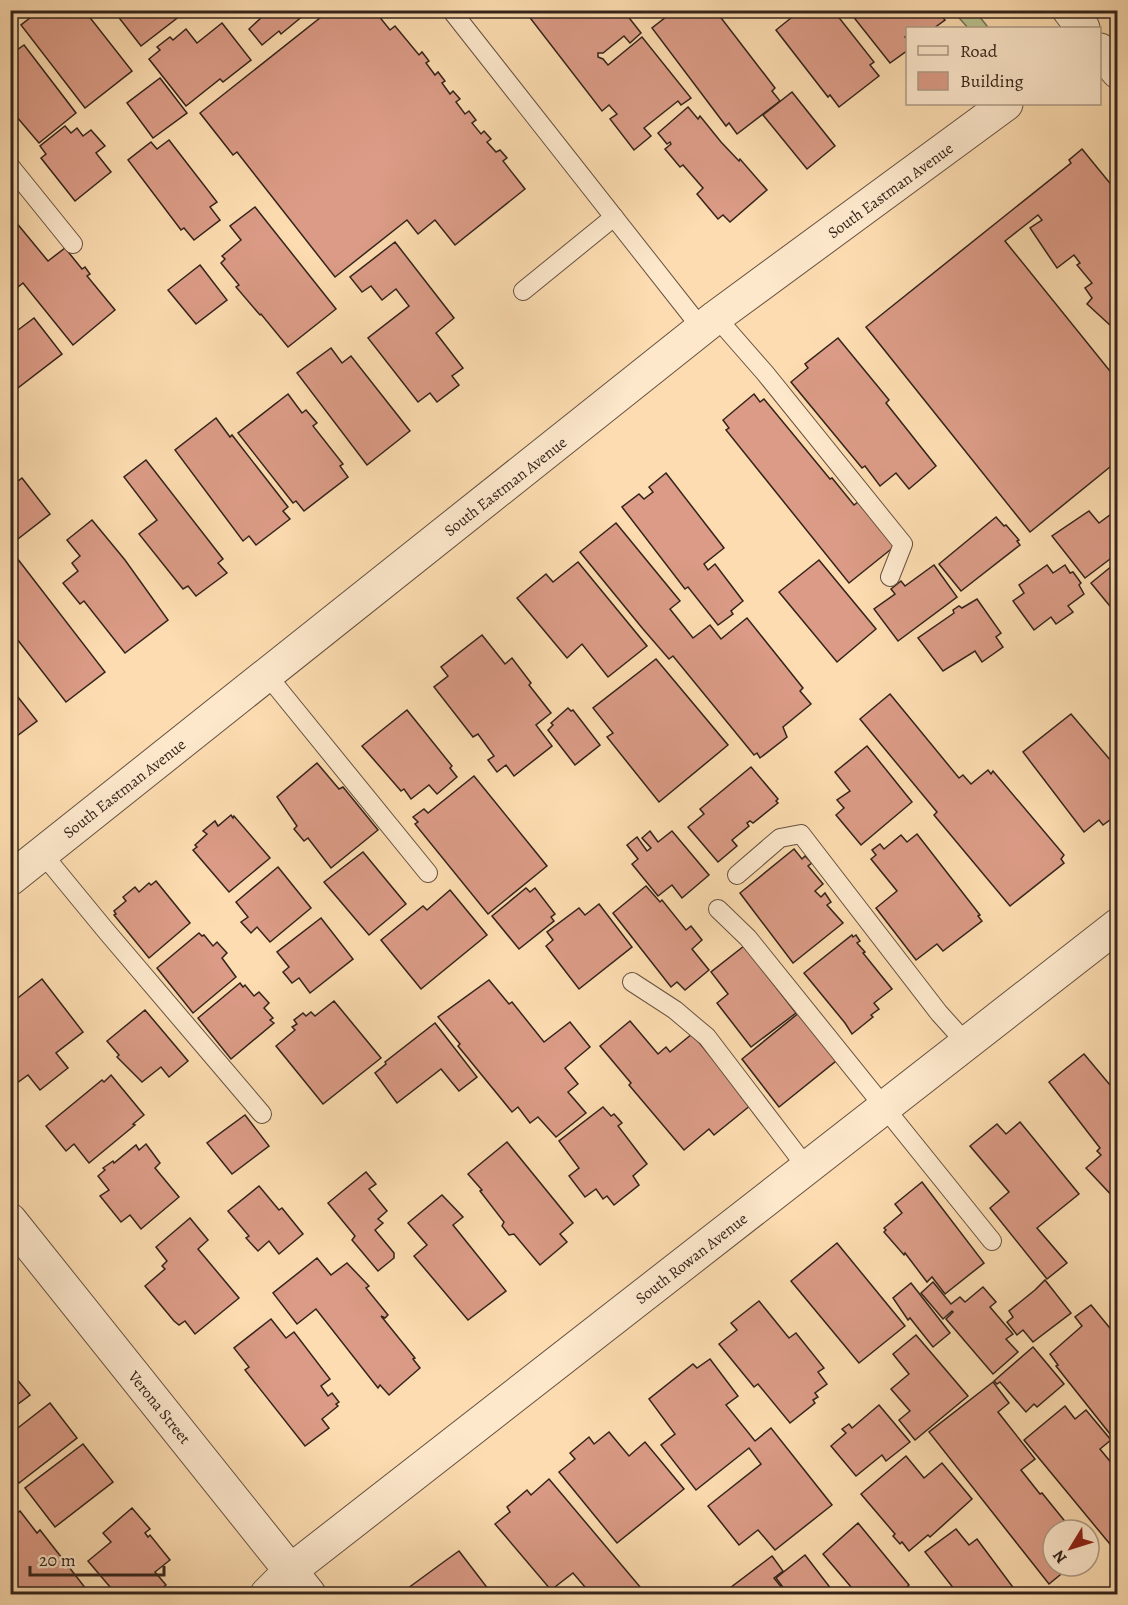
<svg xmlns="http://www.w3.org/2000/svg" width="1128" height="1605" font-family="Alegreya,serif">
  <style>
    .green { fill: #bac28f; stroke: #777355; stroke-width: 1.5 }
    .building { fill: #db9b86; stroke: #34241b; stroke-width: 1.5 }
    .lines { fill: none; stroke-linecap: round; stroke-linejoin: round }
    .service-casing { stroke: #665240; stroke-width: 20 }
    .minor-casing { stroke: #665240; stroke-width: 35 }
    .tertiary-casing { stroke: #665240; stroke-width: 35 }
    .service { stroke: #fde8cc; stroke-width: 18 }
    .minor { stroke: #fde8cc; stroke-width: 33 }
    .tertiary { stroke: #fde8cc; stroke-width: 33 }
    .labels { text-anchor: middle; stroke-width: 4.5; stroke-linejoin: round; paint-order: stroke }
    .street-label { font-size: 16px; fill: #34241b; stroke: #fde8cc }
  </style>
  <rect width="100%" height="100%" fill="#fcdcb0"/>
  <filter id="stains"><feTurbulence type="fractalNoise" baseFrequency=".00333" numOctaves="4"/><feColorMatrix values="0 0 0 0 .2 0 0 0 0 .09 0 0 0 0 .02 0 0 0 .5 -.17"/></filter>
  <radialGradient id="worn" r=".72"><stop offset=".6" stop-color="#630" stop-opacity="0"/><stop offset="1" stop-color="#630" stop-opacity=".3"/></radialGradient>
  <polygon class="green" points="953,11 975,11 987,26 985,28 968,28"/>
  <g class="building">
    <polygon points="40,10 84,10 132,71 85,108 21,25"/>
    <polygon points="113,10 184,10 185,12 141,46"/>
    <polygon points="257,10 310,10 281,34 279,31 262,45 249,29 262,17"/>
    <polygon points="330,10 374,10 390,30 395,26 419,55 422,52 429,61 426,63 435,75 438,72 445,81 442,83 450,94 453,91 460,99 456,102 465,114 469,111 476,120 472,123 481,134 484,131 491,139 487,142 496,152 500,150 507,158 503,161 525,189 455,245 435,220 418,234 407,220 335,277 237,152 233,155 200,113"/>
    <polygon points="524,10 623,10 641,33 630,43 624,36 603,53 598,53 598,57 603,59 608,65 642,37 691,98 681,105 678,101 644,128 651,136 634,150 610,119 617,114 609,105 602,111"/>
    <polygon points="675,10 715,10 775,88 772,91 780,101 737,134 729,123 726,126 652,28"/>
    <polygon points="801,10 833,10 874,62 870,65 879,76 839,107 830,95 828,97 776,30"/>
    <polygon points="848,10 937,10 945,20 934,28 908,28 908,35 905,37 908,39 908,50 890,63"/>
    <polygon points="222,23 251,60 223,82 220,79 186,106 149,59 160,50 157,47 170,37 173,40 186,29 197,43"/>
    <polygon points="24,45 76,113 39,143 10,109 10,55"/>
    <polygon points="160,78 187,113 153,138 127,103"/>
    <polygon points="792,92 835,146 807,169 763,115"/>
    <polygon points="688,107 698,119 700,116 721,142 739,161 740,159 767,190 730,222 723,215 718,219 697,194 703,188 683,165 680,167 665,149 671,144 670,142 667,144 658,133"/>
    <polygon points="65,126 71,133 77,128 83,136 91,130 105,146 96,153 111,172 75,201 41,158 46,154 40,146"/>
    <polygon points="169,140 217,202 210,207 220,220 194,240 184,228 181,230 128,160 151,142 157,149"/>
    <polygon points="1082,149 1118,193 1118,320 1111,326 1087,304 1092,298 1085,288 1092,283 1077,265 1080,263 1074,255 1057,268 1030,228 1042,220 1038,215 1005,241 1118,381 1118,476 1110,467 1030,532 866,327 1071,163 1069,160"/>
    <polygon points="255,207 336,309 288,347 261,314 260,315 236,287 239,285 221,263 225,259 222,256 241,240 230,226"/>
    <polygon points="10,215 48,261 65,248 82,269 85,267 90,274 87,276 115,310 73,345 23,283 18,287 10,278"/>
    <polygon points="395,242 454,318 436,333 463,368 452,376 459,385 437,402 430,393 418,402 368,338 409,306 396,289 382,300 371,286 362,292 350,277"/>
    <polygon points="200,265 227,300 196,324 168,290"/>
    <polygon points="34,318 62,354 10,394 10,336"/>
    <polygon points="838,338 889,400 886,403 936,466 909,489 896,473 880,486 865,466 862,468 791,382 808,368 805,364"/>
    <polygon points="331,348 342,363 351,356 410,431 367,465 297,373"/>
    <polygon points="288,394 302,413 306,410 317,423 313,426 343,464 340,466 348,477 304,511 296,501 293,503 238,433"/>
    <polygon points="754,394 760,402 764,399 830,479 832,478 854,505 858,502 895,546 849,583 726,430 729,428 723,420"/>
    <polygon points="216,418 230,437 232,435 288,507 283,511 290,519 256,545 249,536 243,541 175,450"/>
    <polygon points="146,460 223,559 218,563 227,573 196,596 188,586 183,589 139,534 157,520 124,477"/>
    <polygon points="666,473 724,548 704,564 708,570 715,564 743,601 731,611 733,614 718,625 688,587 685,589 622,507 639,494 644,499 653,492 649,487"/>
    <polygon points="22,478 50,514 14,542 10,537 10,487"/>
    <polygon points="1118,509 1118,553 1085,578 1052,536 1089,511 1099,523"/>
    <polygon points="996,517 1004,526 1006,525 1019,540 1017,541 1020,545 961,591 939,564"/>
    <polygon points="92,520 125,560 168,620 125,653 84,601 80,604 63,583 78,571 72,563 80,556 67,540"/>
    <polygon points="616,523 680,601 670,609 693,638 710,625 721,639 747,618 803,688 800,691 811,704 783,727 787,737 760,758 757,753 754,755 673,656 669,659 643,629 580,552"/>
    <polygon points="10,549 105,672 66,702 10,630"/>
    <polygon points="819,560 876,629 837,662 779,592"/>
    <polygon points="1118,561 1118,616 1091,583"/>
    <polygon points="578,562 647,646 608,677 582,644 567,658 517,598 546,574 553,582"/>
    <polygon points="934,565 957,597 898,641 874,609 895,594 891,589 901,581 905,586"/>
    <polygon points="1047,565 1053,573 1065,565 1070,573 1073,572 1081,583 1079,585 1084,594 1068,606 1073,612 1056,624 1051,617 1034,630 1013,601 1024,593 1019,585"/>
    <polygon points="977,599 1001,633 996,637 1003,647 982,662 975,651 943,671 918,638 954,613 953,610 959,606 962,608"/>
    <polygon points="482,635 505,664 512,658 531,683 529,685 551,713 536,725 552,746 514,776 506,765 497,772 488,760 494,756 478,734 473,737 434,687 448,676 441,667"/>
    <polygon points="656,659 728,745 659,802 607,737 613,733 593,708"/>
    <polygon points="10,687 37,721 13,739 14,741 10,744"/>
    <polygon points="890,694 959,778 963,775 971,784 988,770 991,774 993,771 1064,855 1061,859 1064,863 1010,906 934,815 937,812 860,719"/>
    <polygon points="568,708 571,711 573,710 600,745 575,765 548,730 553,725 551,723"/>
    <polygon points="407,710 452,766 450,768 457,777 437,794 429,785 411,799 404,789 401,791 362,746"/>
    <polygon points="1071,714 1118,769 1118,814 1103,825 1099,820 1084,832 1023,752"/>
    <polygon points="867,746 912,802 861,845 836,815 844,808 837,800 850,791 835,772"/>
    <polygon points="317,763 339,789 343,787 378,830 331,868 308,838 304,841 294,829 297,826 277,797"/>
    <polygon points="751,767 778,799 776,801 778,803 753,823 750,821 747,823 749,826 732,840 737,846 718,862 688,827 704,814 700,809"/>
    <polygon points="474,776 547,866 488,914 415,824 418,822 413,817 424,809 428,813"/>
    <polygon points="231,815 233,818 234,816 270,858 229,892 193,850 197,847 195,845 207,834 203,831 215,821 218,826"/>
    <polygon points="650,831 658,842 672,831 709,875 682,898 672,885 658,896 632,864 638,859 627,845 637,837 647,851 651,848 642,838"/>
    <polygon points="917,834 980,915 978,916 982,921 943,951 937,944 916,960 876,908 897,891 871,859 876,855 872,850 880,844 884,849 901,835 907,842"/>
    <polygon points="794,849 802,859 805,856 812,863 808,866 823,884 815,891 821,897 825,893 831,902 827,905 843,923 793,963 740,893"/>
    <polygon points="363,852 406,904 369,935 324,882"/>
    <polygon points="278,867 311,908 270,942 257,927 251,933 241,922 248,917 236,902"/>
    <polygon points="156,881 190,923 149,958 114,915 116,914 114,911 126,901 123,897 135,887 139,892 149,883 151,885"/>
    <polygon points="646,886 660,902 662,900 686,930 691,926 702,940 692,949 709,970 685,990 677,982 671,987 613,913"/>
    <polygon points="526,888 530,892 535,888 555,914 551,917 554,921 519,949 492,916"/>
    <polygon points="450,890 487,935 421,989 381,940 423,906 427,910"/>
    <polygon points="599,904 632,947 579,989 546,946 553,940 547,932 579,908 585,915"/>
    <polygon points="321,918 353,959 310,993 299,978 292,983 283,972 289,967 277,952"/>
    <polygon points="199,933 202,936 204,935 213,946 217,942 227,953 222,958 236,977 193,1013 157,968"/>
    <polygon points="852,935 853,937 856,935 860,941 857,943 865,952 863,953 892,989 874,1003 879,1009 871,1015 873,1017 852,1034 845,1023 804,973"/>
    <polygon points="744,946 796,1013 751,1047 717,1003 728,994 711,972"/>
    <polygon points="42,979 83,1032 56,1053 68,1068 40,1090 28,1075 13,1086 10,1082 10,1004"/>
    <polygon points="489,980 509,1004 512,1002 544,1042 570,1022 590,1047 565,1068 578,1084 568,1092 586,1113 556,1137 538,1117 530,1123 518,1107 512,1112 458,1046 460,1044 438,1017"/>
    <polygon points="240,983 243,987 245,985 254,996 259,992 269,1003 264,1008 273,1018 270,1020 274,1023 231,1059 198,1018"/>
    <polygon points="334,1001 381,1058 323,1104 276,1046 295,1030 292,1027 297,1024 294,1020 303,1013 306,1016 311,1012 315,1016"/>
    <polygon points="145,1010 188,1061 169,1077 161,1067 142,1082 117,1057 119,1055 107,1041"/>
    <polygon points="800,1012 836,1061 779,1107 742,1059"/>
    <polygon points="630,1021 658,1054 666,1047 670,1052 692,1034 751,1105 714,1135 709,1129 684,1150 629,1085 631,1083 600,1046"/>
    <polygon points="435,1023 477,1077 459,1091 441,1069 397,1103 375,1073 386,1064 385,1062"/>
    <polygon points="1084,1054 1110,1085 1118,1079 1118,1202 1086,1168 1101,1155 1097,1151 1100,1148 1049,1082"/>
    <polygon points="111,1075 144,1115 133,1124 135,1125 89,1163 74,1144 66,1151 46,1126 102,1080 104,1082"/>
    <polygon points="603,1107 611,1116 614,1114 622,1123 618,1126 647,1164 633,1176 639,1185 614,1205 607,1196 603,1199 596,1189 585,1197 569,1176 579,1168 559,1141"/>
    <polygon points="245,1115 269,1146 232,1174 207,1143"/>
    <polygon points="1020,1122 1079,1194 1037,1228 1067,1263 1047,1279 990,1208 1009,1192 970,1146 997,1124 1006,1134"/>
    <polygon points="507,1142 573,1223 560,1234 567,1242 540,1265 514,1234 509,1235 502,1226 504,1222 480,1191 482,1190 468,1174"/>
    <polygon points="146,1144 160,1163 155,1168 179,1197 141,1229 130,1215 121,1222 100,1196 109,1190 98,1176 105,1170 103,1168 113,1161 114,1163 136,1145 139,1150"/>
    <polygon points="366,1172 376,1184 369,1189 387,1211 378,1219 383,1223 375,1230 394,1253 394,1258 378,1271 352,1240 355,1236 328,1203"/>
    <polygon points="922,1182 984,1263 945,1294 932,1277 927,1282 905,1253 904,1255 884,1232 886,1230 884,1228 902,1213 895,1204"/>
    <polygon points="259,1186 279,1210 282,1208 303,1234 279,1254 269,1241 258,1251 246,1238 249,1236 228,1211"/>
    <polygon points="442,1195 463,1217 453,1225 506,1291 468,1320 414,1256 427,1245 408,1223"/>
    <polygon points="190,1218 208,1240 198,1249 239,1298 195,1334 185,1321 179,1325 174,1321 145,1286 165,1269 162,1266 167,1261 156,1247"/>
    <polygon points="837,1243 905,1326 859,1363 791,1281"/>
    <polygon points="317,1258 331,1275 347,1263 369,1286 366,1288 388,1315 385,1318 381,1316 415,1358 413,1359 420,1368 389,1395 380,1385 378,1388 316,1309 297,1324 273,1293"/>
    <polygon points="1045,1280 1071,1313 1033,1342 1023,1330 1017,1335 1007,1322 1013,1317 1009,1311 1035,1290"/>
    <polygon points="933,1282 951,1304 960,1297 965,1302 983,1287 996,1302 990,1307 1013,1334 1006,1339 1018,1352 993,1374 946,1319 953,1312 952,1311 943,1319 921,1293"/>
    <polygon points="911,1283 950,1333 933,1347 910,1318 908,1320 893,1298"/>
    <polygon points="759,1301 789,1338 796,1333 824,1368 818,1372 827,1384 815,1393 818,1397 813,1400 815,1403 790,1423 758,1384 754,1387 719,1344 737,1330 731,1323"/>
    <polygon points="1091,1305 1118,1338 1118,1444 1056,1366 1058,1365 1050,1354 1082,1326 1075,1317"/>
    <polygon points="271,1319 286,1338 294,1332 330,1379 321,1386 328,1396 332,1393 339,1402 336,1404 338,1406 322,1419 329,1428 305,1446 245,1370 249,1367 234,1348"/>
    <polygon points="916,1335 968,1396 915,1440 899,1420 910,1411 891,1389 909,1374 893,1354"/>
    <polygon points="1033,1347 1064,1384 1037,1407 1034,1404 1026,1412 1000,1382 997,1384 994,1381"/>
    <polygon points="710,1359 738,1396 726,1405 755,1441 771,1428 832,1505 775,1550 758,1530 739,1545 708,1506 761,1464 749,1448 696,1490 661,1445 675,1434 649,1399 693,1364 697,1368"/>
    <polygon points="10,1371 30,1395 10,1410"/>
    <polygon points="993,1382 1009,1403 998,1412 1035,1459 1021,1470 1040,1494 1042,1493 1072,1530 1053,1530 1053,1566 1071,1566 1049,1584 929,1432"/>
    <polygon points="50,1403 77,1438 19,1483 10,1471 10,1434"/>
    <polygon points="879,1405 910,1442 886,1461 882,1455 856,1476 831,1446 846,1433 842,1429 849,1424 852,1428"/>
    <polygon points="1065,1406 1075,1419 1086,1410 1111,1440 1100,1449 1118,1471 1118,1546 1114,1549 1024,1440"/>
    <polygon points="609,1432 629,1456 645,1442 684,1489 617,1543 559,1472 575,1459 570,1453 589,1437 594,1444"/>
    <polygon points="83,1444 113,1482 55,1527 25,1488"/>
    <polygon points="906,1456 924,1478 942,1463 972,1499 930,1537 928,1535 909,1551 902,1542 900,1544 893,1536 895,1534 861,1494"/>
    <polygon points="549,1479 646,1594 591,1594 573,1573 551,1590 495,1524 510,1512 507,1507 527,1490 531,1495"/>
    <polygon points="132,1508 150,1529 145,1533 148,1537 150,1535 170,1560 155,1572 166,1585 155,1594 116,1594 88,1561 111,1542 103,1533"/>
    <polygon points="20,1511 37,1533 40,1530 90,1594 18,1594 10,1585 10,1519"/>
    <polygon points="858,1523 909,1585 907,1587 911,1592 908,1594 857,1594 823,1554"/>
    <polygon points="956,1529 969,1545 977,1539 1018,1594 958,1594 925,1552"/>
    <polygon points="459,1551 492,1594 400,1594 445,1561"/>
    <polygon points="805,1555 835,1594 788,1594 776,1578"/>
    <polygon points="772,1556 783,1571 774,1578 787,1594 734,1594 730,1588"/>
  </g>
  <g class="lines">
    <defs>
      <g id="service">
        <polyline points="451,10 702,329"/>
        <polyline points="10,166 73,244"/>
        <polyline points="523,291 614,217"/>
        <polyline points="716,317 765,373 903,544 890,577"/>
        <polyline points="267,675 428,873"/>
        <polyline points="42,853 107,932 262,1114"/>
        <polyline points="737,875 780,838 801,834 939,1013 966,1043"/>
        <polyline points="718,909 748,938 992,1241"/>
        <polyline points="632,982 675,1010 707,1037 807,1168"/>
      </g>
      <g id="minor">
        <polyline points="10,879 716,317 1006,104"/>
        <polyline points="10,1220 309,1594"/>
        <polyline points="267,1594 290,1571 1118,925"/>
      </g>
      <g id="tertiary">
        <polyline points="1069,10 1083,28"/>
        <polyline points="1100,50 1118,72"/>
      </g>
    </defs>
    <use href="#service" class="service-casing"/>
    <use href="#minor" class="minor-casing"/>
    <use href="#tertiary" class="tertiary-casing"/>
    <use href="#service" class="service"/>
    <use href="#minor" class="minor"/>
    <use href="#tertiary" class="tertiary"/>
  </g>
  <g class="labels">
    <g class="street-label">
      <text transform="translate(890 190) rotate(-36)" y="6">South Eastman Avenue</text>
      <text transform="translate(505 486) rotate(-38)" y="6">South Eastman Avenue</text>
      <text transform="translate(124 788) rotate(-38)" y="6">South Eastman Avenue</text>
      <text transform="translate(691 1258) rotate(-38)" y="6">South Rowan Avenue</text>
      <text transform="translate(160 1407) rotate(51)" y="6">Verona Street</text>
    </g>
  </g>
  <rect width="1128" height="1605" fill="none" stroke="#fcdcb0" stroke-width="36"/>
  <rect x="12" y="12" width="1104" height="1581" fill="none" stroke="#34241b" stroke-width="3"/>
  <rect x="18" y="18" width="1092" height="1569" fill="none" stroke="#34241b" stroke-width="1.5"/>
  <rect x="906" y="27" width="195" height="78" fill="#fde8cc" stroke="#ad9a85" stroke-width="1.5"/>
  <rect x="918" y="46" width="30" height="9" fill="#fde8cc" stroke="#ad9a85" stroke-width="1.5"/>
  <text x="960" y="57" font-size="18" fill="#34241b">Road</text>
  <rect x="918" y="72" width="30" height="18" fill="#db9b86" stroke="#ad9a85" stroke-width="1.5"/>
  <text x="960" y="87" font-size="18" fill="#34241b">Building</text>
  <g transform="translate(1071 1548) rotate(232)"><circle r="28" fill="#fde8cc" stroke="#ad9a85" stroke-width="1.5"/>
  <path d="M0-4.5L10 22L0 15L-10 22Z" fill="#8f2418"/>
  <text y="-9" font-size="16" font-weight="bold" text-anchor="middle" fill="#34241b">N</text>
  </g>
  <path d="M30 1566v9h134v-9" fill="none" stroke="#34241b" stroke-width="3"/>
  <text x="39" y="1566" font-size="18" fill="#34241b" stroke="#fde8cc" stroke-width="4.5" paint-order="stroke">20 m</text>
  <rect width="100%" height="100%" filter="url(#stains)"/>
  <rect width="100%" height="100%" fill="url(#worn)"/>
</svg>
